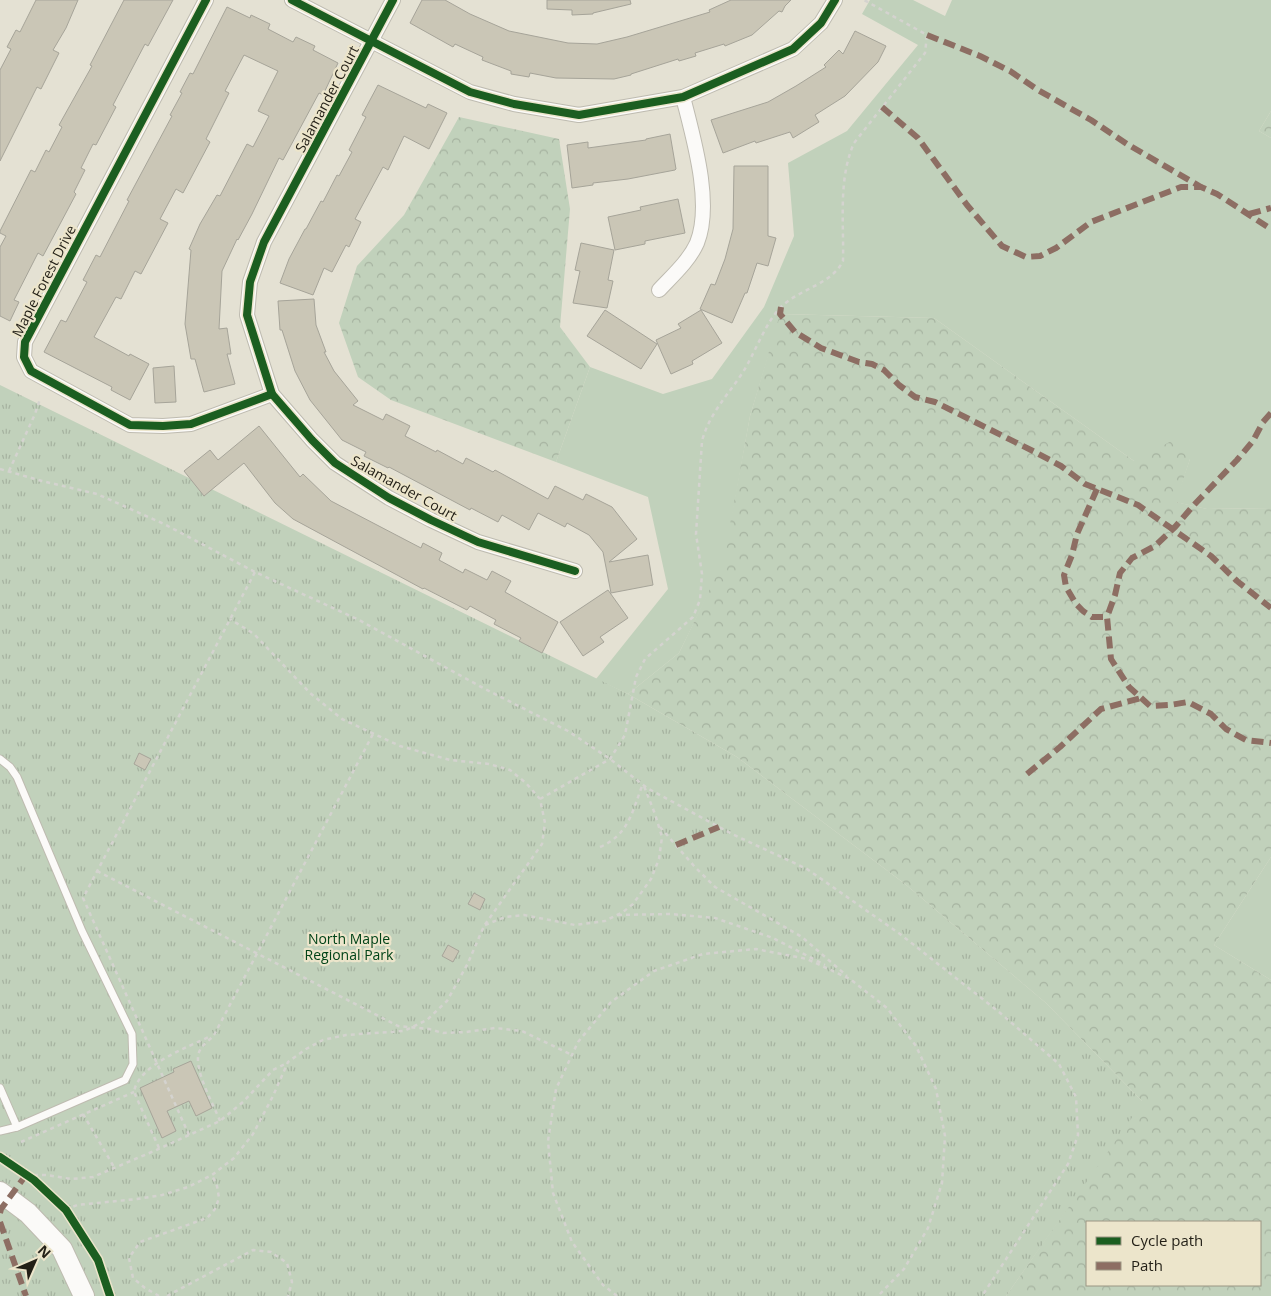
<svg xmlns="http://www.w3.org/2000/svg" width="1271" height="1296" font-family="'Open Sans',sans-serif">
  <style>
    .grass { fill: #c1d1bb }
    .forest { fill: url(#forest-crowns); fill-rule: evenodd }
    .park { fill: url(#park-tufts) }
    .building { fill: #cac6b6; stroke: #a6a499 }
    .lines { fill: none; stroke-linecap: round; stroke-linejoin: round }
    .lane-casing { stroke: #bebbb0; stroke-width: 9 }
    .street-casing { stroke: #bebbb0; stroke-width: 16 }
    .secondary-casing { stroke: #bebbb0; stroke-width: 22 }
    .path { stroke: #d4d3cf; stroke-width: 2.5; stroke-dasharray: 4 4; stroke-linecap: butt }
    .lane { stroke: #fbfaf8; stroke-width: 7 }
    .street { stroke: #fbfaf8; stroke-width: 14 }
    .secondary { stroke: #fbfaf8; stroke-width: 20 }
    .quiet { stroke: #8d6e63; stroke-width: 6; stroke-dasharray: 12 6; stroke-linecap: butt }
    .cycleway-casing { stroke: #ece5cb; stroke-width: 11 }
    .cycleway { stroke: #1b5e20; stroke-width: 8 }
    .labels { text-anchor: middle; stroke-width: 4.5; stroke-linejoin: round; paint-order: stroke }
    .street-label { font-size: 14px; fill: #221f16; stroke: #ece5cb }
    .park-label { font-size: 14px; fill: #014317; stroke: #ece5cb }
  </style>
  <defs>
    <pattern id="forest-crowns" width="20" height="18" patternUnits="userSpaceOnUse" patternTransform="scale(1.25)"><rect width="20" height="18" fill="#c1d1bb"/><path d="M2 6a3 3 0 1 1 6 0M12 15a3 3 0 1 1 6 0" fill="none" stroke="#a6b3a0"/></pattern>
    <pattern id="park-tufts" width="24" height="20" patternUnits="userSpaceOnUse" patternTransform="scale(1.25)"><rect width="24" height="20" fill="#c1d1bb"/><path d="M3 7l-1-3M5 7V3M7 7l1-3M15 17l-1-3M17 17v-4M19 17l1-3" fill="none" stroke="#a6b3a0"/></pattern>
  </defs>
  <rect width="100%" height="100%" fill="#e4e1d3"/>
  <g class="grass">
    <polygon points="870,0 913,0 945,16 952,0 1271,0 1271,111 1259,131 1271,138 1271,508 1207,509 1175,502 1190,459 1134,461 934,318 781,314 750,416 724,562 679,653 628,694 596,679 668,589 648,497 556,462 590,367 663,394 712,379 764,307 794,236 788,163 847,131 918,45 862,14"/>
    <polygon points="1271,857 1271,980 1214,945"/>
  </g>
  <g class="forest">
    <polygon points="1271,111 1271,138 1259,131"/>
    <polygon points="459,117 559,139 570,209 560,327 590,367 556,462 391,400 358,377 339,323 357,266 404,215"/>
    <path d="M780,314L934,318L1134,461L1177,438L1190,459L1176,502L1207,509L1271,508V857L1214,945L1271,980V1296H1006L1142,1101L1046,1003L905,884L737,757L628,694L679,653L723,562L750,416ZM1087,1222H1260V1285H1087Z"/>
  </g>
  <polygon class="park" points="0,385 628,694 737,757 905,884 1046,1003 1143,1102 1006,1296 0,1296"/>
  <g class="building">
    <polygon points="36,0 78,0 66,28 53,50 59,53 41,89 37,87 0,161 0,70 11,49 7,47 16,30 20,32"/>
    <polygon points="124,0 173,0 148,46 145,44 113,105 116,107 96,145 93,144 81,168 85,170 74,192 76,194 43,256 38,253 14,300 19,302 10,321 0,316 0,247 6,236 0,233 0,231 31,170 35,172 46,150 49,152 62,127 59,125 92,66 90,65"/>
    <polygon points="422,0 445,0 470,14 509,31 568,43 597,44 627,37 710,12 709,10 731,0 791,0 785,6 782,12 779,11 752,35 725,46 724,44 695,53 696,56 679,61 678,59 631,74 631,75 614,79 556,78 530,73 529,77 511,74 511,71 482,60 483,57 455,44 453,47 410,23"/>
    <polygon points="547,0 630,0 631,4 593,13 593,14 572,15 572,10 547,9"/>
    <polygon points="227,7 250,18 251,15 270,24 268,29 293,42 296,37 315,46 313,50 338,63 323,95 319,93 283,160 279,158 252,214 238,240 237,239 222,271 219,329 227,328 231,354 227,354 235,384 204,392 195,359 191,359 185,324 191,250 189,249 200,224 217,195 220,196 247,144 253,147 269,116 258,111 278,71 244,55 225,91 229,93 206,139 210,142 183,193 176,189 160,219 168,223 141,274 135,271 121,299 116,297 94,337 129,356 130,354 149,364 130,400 111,390 112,387 44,352 61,320 66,322 87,282 83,280 96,255 100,257 129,201 127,200 172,116 170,115 182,93 180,92 190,73 193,74"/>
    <polygon points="855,31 886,46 878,62 845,96 815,115 819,122 793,138 790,132 756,143 755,141 723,153 711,120 768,102 796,86 826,67 824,65 839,50 843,54"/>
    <polygon points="378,85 426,108 428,104 447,113 429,149 404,136 388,170 383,167 355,219 361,222 349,247 346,245 332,272 324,268 313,295 280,283 289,259 305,229 306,229 321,201 323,202 337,175 339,176 352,152 349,150 366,117 362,115"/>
    <polygon points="670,134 676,169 675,170 628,179 593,183 593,185 572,188 567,145 588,142 588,148 646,140 646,139"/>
    <polygon points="734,166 768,166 768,236 776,238 768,266 757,263 747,293 745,293 732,323 700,309 711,284 715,285 725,259 733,229"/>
    <polygon points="678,199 685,233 645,241 645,244 615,250 608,217 641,210 640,207"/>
    <polygon points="581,243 614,250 608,280 613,281 607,308 573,303 580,271 575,270"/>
    <polygon points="314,299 316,325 326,352 324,352 334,371 358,401 353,405 383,420 386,414 410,426 405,436 436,452 437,450 463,464 466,458 493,472 495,470 548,499 555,486 583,500 586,494 612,507 637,539 609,562 648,555 653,585 611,593 603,552 589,535 567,523 565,527 538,513 529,530 502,515 498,522 471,508 470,510 389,467 388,468 364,456 366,452 342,440 310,400 295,371 282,330 280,330 278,301"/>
    <polygon points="605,310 657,344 641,369 587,336"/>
    <polygon points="701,310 722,343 692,361 693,364 671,374 656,340 681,328 678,324"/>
    <polygon points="174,366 176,402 155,403 153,368"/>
    <polygon points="259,426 300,477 303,474 331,501 421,548 423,543 442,553 439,560 463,573 465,569 487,580 492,571 511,581 505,592 558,622 542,653 519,641 521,638 494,624 496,620 470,606 467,610 424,588 423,589 293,519 275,503 244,463 204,496 184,471 210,450 218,460"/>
    <polygon points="608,590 628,618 600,637 604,642 583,656 560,622"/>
    <polygon points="139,753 151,759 145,770 134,764"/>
    <polygon points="474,893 485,899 480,910 468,904"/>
    <polygon points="448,945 459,951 453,962 442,956"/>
    <polygon points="191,1061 212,1108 196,1116 189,1101 167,1111 176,1131 162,1138 140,1088 174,1072 173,1069"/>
  </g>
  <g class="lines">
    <defs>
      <g id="lane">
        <polyline points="0,759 10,767 17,777 82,931 132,1034 133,1064 125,1080 17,1127 0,1088"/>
        <polyline points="0,1131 17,1127"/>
      </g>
      <g id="street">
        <polyline points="206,0 25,342 24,357 31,371 130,425 163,426 191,424 272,394"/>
        <polyline points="292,0 470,92 514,104 579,115 683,97 793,49 821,23 835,0"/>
        <polyline points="393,0 264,242 250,282 247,315 272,394 312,440 335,463 389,498 431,520 478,542 575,571"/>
        <path d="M659,290C672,276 689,261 697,243C713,203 693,137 683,97"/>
      </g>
      <polyline id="secondary" points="0,1192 28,1213 62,1249 84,1296"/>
    </defs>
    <use href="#lane" class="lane-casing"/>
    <use href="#street" class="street-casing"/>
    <use href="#secondary" class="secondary-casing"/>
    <g class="path">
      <polyline points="0,469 42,481 97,494 164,524 255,572 359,620 485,689 568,731 610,759 647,788 732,834 807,869 900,934 999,1012 1059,1064 1076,1097 1078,1135 1068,1164 982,1296"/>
      <polyline points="9,471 35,414 40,399"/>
      <path d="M540,799L610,759L625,735L636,677L645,659L693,617L700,600L702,574L696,534L702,441C709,414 728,395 743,372C755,353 766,321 782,306C800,289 832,284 843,261C844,222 838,179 854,143L925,53L927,35L864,0"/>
      <polyline points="660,827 694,866 715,887 802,937 847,976"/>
      <path d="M600,847C628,835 632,813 642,786"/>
      <polyline points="97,871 398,1026 429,1029 443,1033 466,1032 495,1028 522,1031 572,1055"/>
      <polyline points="618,915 670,914 715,918 773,938 825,965"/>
      <polyline points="485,925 505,917 524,915 575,925 605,921 623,912 633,904 651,879 659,859 662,837 655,814 644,786"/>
      <polyline points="83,1114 114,1167"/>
      <path d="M220,1121C214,1105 191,1066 200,1050C203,1044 210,1040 214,1035L373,734"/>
      <polyline points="189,1135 83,898 255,572"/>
      <polyline points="21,1142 134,1092"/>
      <path d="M159,1148L134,1092C138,1065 188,1047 211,1036"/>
      <polyline points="26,1175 47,1175 71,1179 93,1177 154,1151 220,1121 243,1102 273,1070 287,1063"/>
      <polyline points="66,1210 77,1205 137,1199 162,1195 188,1187 212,1175 234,1158 253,1134 273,1096 288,1062 306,1049 323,1040 346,1035 404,1031 427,1020 447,1001 468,963 484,926 542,844 545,823 540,799 526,783 510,770 489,764 450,760 400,746 342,719 310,693 254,634 230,619"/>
      <polyline points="159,1296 145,1288 133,1278 129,1258 140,1242 207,1218 215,1209 219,1198 217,1186 212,1175"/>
      <polyline points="167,1296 253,1250 271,1252 287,1263 292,1282 288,1296"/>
      <polyline points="617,1296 603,1285 572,1242 553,1193 548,1141 556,1089 578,1042 611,1002 654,971 703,954 756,949 807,959 850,979 887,1008 916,1046 936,1089 945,1136 942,1183 928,1228 904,1269 878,1296"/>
    </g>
    <use href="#lane" class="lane"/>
    <use href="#street" class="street"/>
    <use href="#secondary" class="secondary"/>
    <g class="quiet">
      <polyline points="927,35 980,56 1010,71 1038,90 1091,120 1127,144 1201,187"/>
      <polyline points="882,107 918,138 967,205 1002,246 1026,257 1040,256 1056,248 1091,222 1181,187 1201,187 1217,194 1271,229"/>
      <polyline points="1249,214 1271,208"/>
      <polyline points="781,307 780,314 795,332 821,348 859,362 872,364 884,370 899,385 915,397 935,402 1035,452 1061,466 1085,484 1138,505 1211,556 1237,581 1271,608"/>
      <polyline points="1271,413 1263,422 1253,441 1237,460 1193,506 1175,527 1155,546 1132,558 1120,573 1115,595 1107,617 1111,659 1129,687 1150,706 1170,705 1188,702 1211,714 1226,729 1246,740 1271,743"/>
      <polyline points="1097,489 1077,534 1072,555 1064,575 1066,587 1076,604 1083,611 1092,617 1107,617"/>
      <polyline points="1027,774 1060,747 1101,709 1141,698"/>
      <polyline points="676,845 719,827"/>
      <polyline points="0,1213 1,1209 26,1175"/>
      <polyline points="0,1222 26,1296"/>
    </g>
    <defs>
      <g id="cycleway">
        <polyline points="206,0 25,342 24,357 31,371 130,425 163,426 191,424 272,394"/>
        <polyline points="292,0 470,92 514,104 579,115 683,97 793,49 821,23 835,0"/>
        <polyline points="393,0 264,242 250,282 247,315 272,394 312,440 335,463 389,498 431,520 478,542 575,571"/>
        <polyline points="0,1157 34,1180 66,1210 98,1260 110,1296"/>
      </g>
    </defs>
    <use href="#cycleway" class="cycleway-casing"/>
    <use href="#cycleway" class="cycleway"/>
  </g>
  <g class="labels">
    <g class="street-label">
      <text transform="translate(327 99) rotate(-62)" y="5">Salamander Court</text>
      <text transform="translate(44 281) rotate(-63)" y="5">Maple Forest Drive</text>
      <text transform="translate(404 488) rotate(29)" y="5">Salamander Court</text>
    </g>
    <g class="park-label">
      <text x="349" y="944">North Maple<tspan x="349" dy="16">Regional Park</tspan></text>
    </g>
  </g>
  <rect x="1086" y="1221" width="175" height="65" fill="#ece5cb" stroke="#9b9683"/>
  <rect x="1096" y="1237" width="25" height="8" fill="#1b5e20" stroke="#9b9683"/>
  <text x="1131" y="1246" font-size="15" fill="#221f16">Cycle path</text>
  <rect x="1096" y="1262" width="25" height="8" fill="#8d6e63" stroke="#9b9683"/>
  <text x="1131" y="1271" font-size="15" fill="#221f16">Path</text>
  <g transform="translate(35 1261) rotate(45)" stroke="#ece5cb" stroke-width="4" paint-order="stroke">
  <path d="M0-4L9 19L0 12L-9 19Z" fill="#221f16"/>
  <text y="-8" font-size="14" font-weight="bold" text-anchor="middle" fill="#221f16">N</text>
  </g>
</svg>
